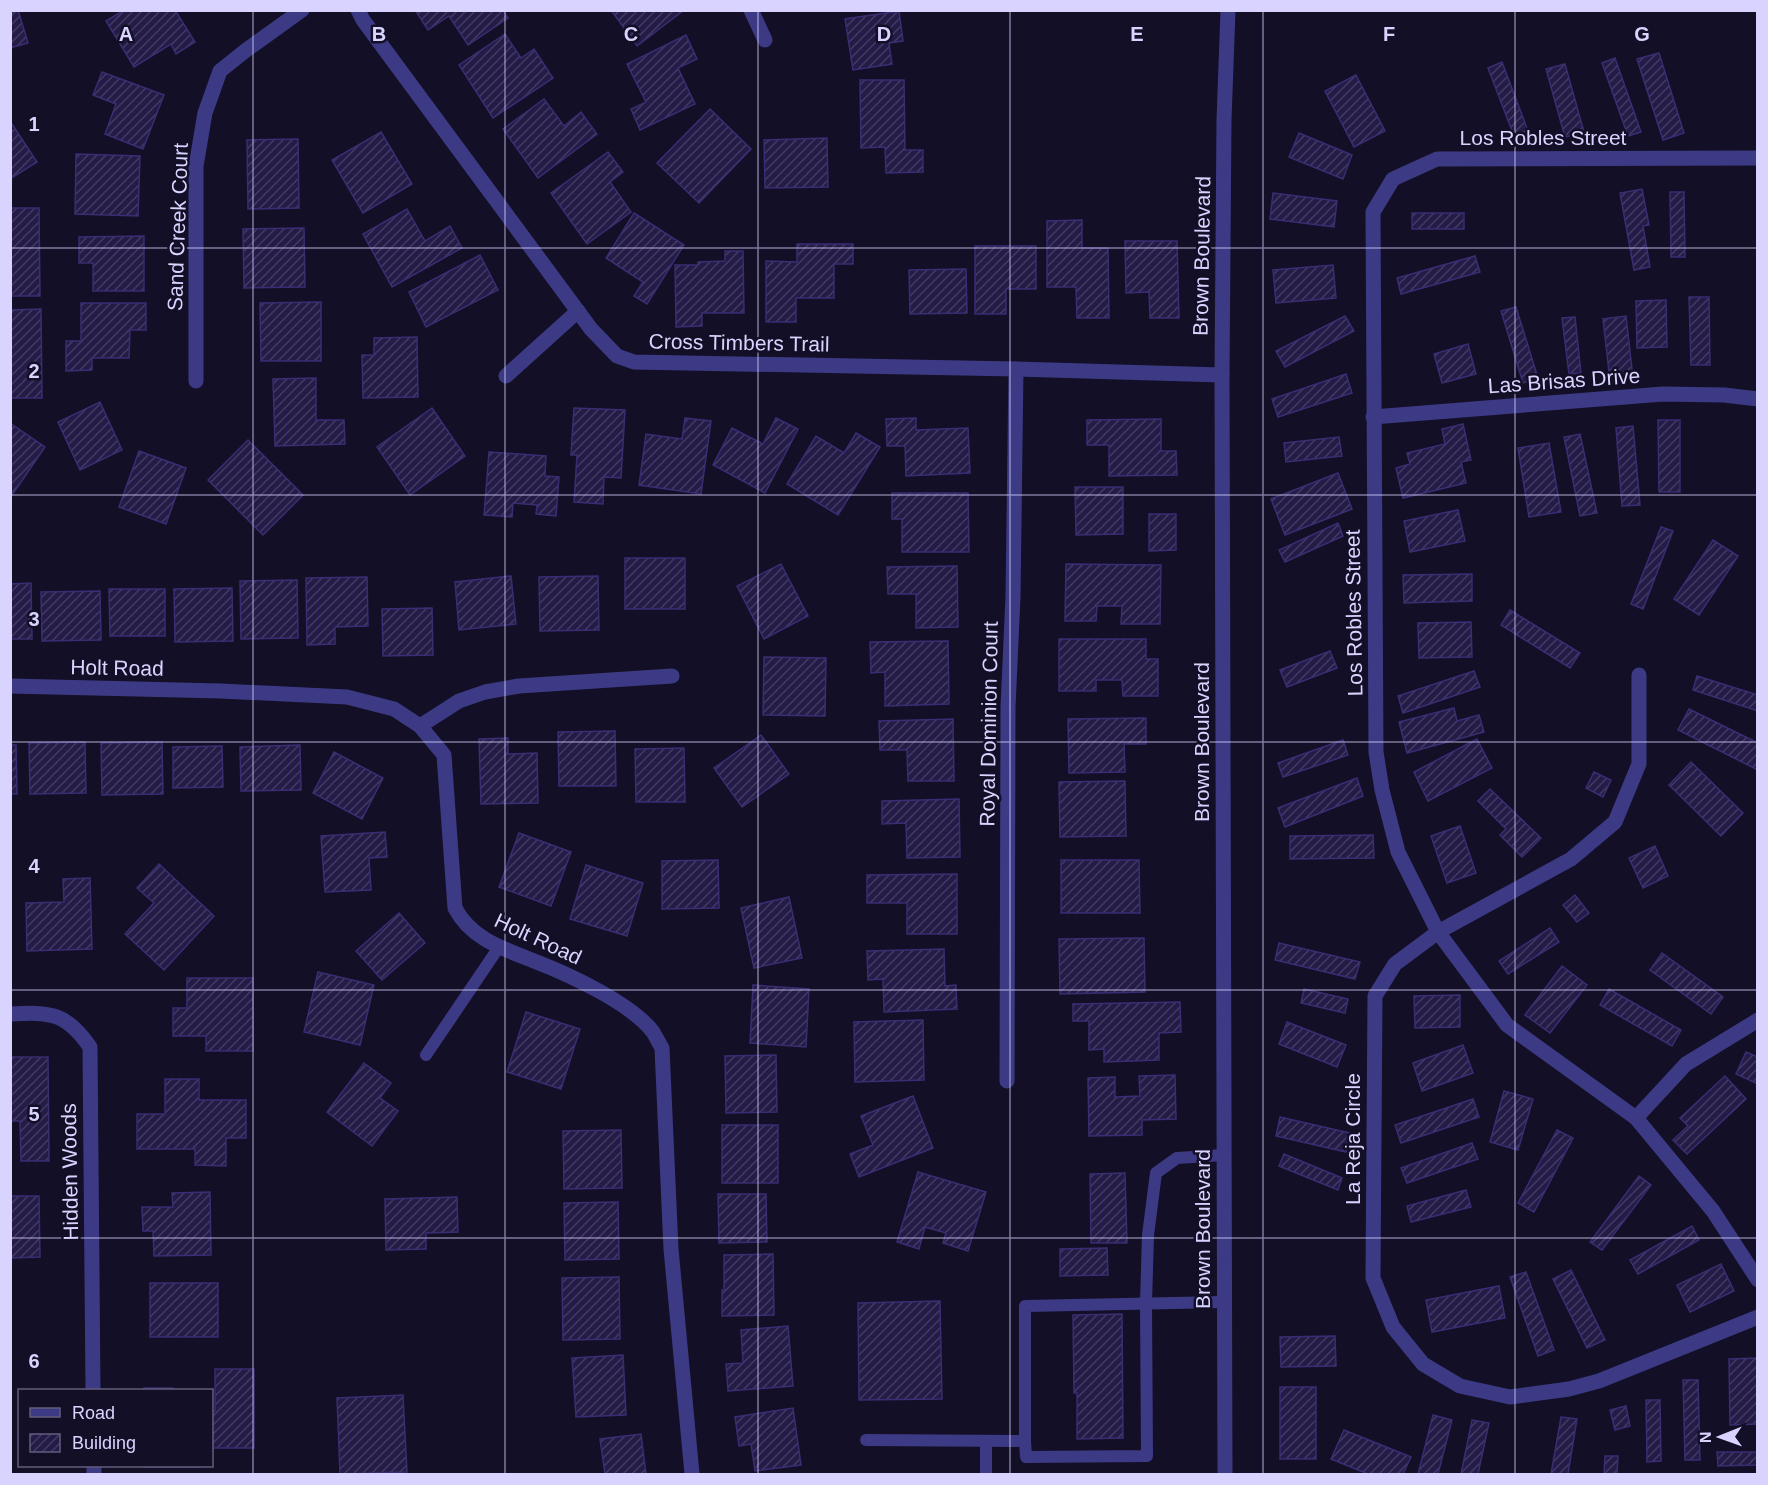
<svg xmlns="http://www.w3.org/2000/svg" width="1768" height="1485" font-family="Arial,sans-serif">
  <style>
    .building { fill: url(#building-hatch); stroke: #3b2d73; stroke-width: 1.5 }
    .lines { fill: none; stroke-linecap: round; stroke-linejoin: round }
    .service { stroke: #3d3a85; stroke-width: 12 }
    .minor { stroke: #3d3a85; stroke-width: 15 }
    .tertiary { stroke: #3d3a85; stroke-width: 15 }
    .grid { fill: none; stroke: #d9d4ff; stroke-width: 1.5; stroke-opacity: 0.55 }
    .labels { text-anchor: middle; stroke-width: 5; stroke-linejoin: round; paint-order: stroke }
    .street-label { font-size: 21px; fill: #d9d4ff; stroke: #130f26 }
    .grid-label { font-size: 20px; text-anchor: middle; font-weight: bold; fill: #d9d4ff; stroke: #130f26; stroke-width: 5; stroke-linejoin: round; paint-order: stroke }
  </style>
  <defs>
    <pattern id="building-hatch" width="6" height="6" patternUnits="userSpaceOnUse" patternTransform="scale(1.5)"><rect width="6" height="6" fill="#241b47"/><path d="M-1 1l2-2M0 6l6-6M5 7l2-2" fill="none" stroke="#433b63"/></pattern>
  </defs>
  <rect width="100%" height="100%" fill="#130f26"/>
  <g class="building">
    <polygon points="10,10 18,10 28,43 10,48"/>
    <polygon points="124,10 175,10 195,42 176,54 171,44 134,67 106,21"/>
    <polygon points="415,10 503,10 508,18 468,45 449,16 428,30"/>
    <polygon points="611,10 684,10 637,46"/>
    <polygon points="899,11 903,41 889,43 892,64 853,70 845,19"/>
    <polygon points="505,34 521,58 534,49 553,78 493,118 459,65"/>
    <polygon points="686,35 697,59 678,68 695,104 640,130 631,109 646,102 627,64"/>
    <polygon points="1659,53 1684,133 1663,140 1637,59"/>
    <polygon points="1615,58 1641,132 1628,136 1602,63"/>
    <polygon points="1502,62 1531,139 1517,144 1488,68"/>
    <polygon points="1565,64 1584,132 1565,137 1546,69"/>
    <polygon points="102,72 164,95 143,149 105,134 116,104 93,95"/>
    <polygon points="1356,75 1385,131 1354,147 1325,91"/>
    <polygon points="860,80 904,80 905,150 923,150 923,172 886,173 885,147 861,148"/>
    <polygon points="544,99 564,126 581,112 597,134 538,178 503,129"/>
    <polygon points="710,109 751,149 699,203 657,163"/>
    <polygon points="10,121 37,162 10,179"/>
    <polygon points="381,132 412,184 363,213 332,160"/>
    <polygon points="1299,133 1352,155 1343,179 1289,157"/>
    <polygon points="827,138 828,187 765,188 764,140"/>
    <polygon points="298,139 299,208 248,209 247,140"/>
    <polygon points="608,152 623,172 610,182 631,212 587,244 551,193"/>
    <polygon points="76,154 140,156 138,216 75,214"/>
    <polygon points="1642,189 1649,225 1643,226 1650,267 1634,270 1620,193"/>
    <polygon points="1670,192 1684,192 1685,257 1671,257"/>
    <polygon points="1273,193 1337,201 1334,227 1270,219"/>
    <polygon points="10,208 39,208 40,296 10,296"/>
    <polygon points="407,209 425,241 450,226 462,248 392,287 363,234"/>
    <polygon points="634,213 684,245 647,304 634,296 643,282 606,258"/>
    <rect x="1412" y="213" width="52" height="16"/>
    <polygon points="1082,220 1082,248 1108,248 1109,318 1077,318 1076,287 1047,287 1047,221"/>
    <polygon points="304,228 305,287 244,288 243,229"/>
    <polygon points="144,236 144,291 93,291 93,263 79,263 79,237"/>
    <polygon points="1125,241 1177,241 1179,318 1150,318 1149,292 1126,293"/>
    <polygon points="797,244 853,244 853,264 834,264 834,298 796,298 796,322 766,322 766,261 797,262"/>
    <polygon points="975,246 1036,246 1036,289 1006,289 1006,314 975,314"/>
    <polygon points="725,251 743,251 744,313 702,313 702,326 676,327 675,265 698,265 698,262 725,261"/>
    <polygon points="480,255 498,290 426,327 409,292"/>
    <polygon points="1475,256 1480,272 1401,294 1397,278"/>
    <polygon points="1333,265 1336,298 1276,303 1273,270"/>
    <polygon points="966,269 967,313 910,314 909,270"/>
    <polygon points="1689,297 1709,297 1710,365 1691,365"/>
    <polygon points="1666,300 1667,347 1637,348 1636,301"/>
    <polygon points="321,302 321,361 261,361 260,303"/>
    <polygon points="81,303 146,303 146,330 130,330 129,358 92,358 92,370 66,371 66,341 81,341"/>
    <polygon points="1516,307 1538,378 1523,383 1501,311"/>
    <polygon points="41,309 42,398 10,398 10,310"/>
    <polygon points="1345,316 1354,331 1285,367 1276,351"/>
    <polygon points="1626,316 1633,378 1610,381 1603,319"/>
    <polygon points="1575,317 1581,373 1569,374 1562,318"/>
    <polygon points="417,337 418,397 363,398 362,355 374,355 374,338"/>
    <polygon points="1468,344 1476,374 1442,383 1434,354"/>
    <polygon points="1346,374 1352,393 1278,417 1272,399"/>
    <polygon points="316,378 316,420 344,420 345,444 275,446 273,379"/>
    <polygon points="100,402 122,450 80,470 58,422"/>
    <polygon points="432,408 465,456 410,495 377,447"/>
    <polygon points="574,408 625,410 621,478 604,477 603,504 574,502 577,455 571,455"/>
    <polygon points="685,418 711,421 701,494 639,485 646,434 682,439"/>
    <polygon points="776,418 798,429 765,493 713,465 732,428 763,444"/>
    <polygon points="916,418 916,430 968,428 970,473 906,476 905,446 887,446 886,419"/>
    <polygon points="1161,419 1161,451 1176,451 1177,475 1109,476 1109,445 1087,445 1087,420"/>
    <polygon points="1658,420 1680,420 1680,492 1659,492"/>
    <polygon points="10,423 45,447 10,498"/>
    <polygon points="1463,424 1471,460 1461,462 1466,483 1403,498 1396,468 1410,464 1407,453 1445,444 1442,429"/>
    <polygon points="1633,426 1640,505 1622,506 1616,428"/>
    <polygon points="856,433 880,447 838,515 787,484 816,436 844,453"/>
    <polygon points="1580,434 1597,513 1580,516 1564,437"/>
    <polygon points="1339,437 1342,456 1286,462 1284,443"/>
    <polygon points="248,440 303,495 263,535 208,480"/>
    <polygon points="1549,443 1561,512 1529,517 1518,448"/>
    <polygon points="139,451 186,468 166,524 119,507"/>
    <polygon points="489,452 546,456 545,476 559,477 556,516 536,514 537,505 513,503 512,517 484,515"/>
    <polygon points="1338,473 1352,509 1285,535 1271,499"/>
    <polygon points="1075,487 1123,487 1123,534 1076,535"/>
    <polygon points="892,493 968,493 969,552 902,552 902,519 892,519"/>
    <polygon points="1458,510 1465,541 1410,552 1404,521"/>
    <polygon points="1149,514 1176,514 1176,550 1149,551"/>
    <polygon points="1338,523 1343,536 1285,562 1279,550"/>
    <polygon points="1661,527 1673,531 1643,609 1631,604"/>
    <polygon points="1713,540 1738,556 1699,615 1674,599"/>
    <rect x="625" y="558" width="60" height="51"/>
    <polygon points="781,564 808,616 764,639 737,586"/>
    <polygon points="1066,564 1161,565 1160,624 1121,624 1122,606 1097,606 1096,621 1065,621"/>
    <polygon points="957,566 958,627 916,628 916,594 888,594 887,567"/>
    <polygon points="1472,574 1472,601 1404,603 1403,575"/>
    <polygon points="511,576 516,624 459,630 455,582"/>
    <polygon points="598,576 599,630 540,631 539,577"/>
    <polygon points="367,577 368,626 335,627 335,644 307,645 306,578"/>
    <polygon points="297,580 298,638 241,639 240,581"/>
    <polygon points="31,583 32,639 10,639 10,584"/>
    <polygon points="232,588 233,641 175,642 174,589"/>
    <polygon points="109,589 165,589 165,636 110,636"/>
    <polygon points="100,591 101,640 42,641 41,592"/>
    <polygon points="432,608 433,655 383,656 382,609"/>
    <polygon points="1510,610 1580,653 1570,668 1501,625"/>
    <polygon points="1471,622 1472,657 1419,658 1418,623"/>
    <polygon points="1059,639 1146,639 1146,659 1158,659 1158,696 1123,696 1122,680 1096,680 1096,691 1059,691"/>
    <polygon points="948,641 949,704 885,706 885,672 871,673 870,642"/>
    <polygon points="1330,651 1337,668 1287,687 1280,670"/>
    <polygon points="764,657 826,658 825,716 763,715"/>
    <polygon points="1474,671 1480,687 1403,713 1398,696"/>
    <polygon points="1697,676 1758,695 1758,711 1693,690"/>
    <polygon points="1454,708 1457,721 1479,715 1484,732 1407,753 1399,722"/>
    <polygon points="1689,709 1758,743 1758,770 1678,730"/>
    <polygon points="1146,718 1146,744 1124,744 1125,772 1069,773 1068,719"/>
    <polygon points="953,719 954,781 908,781 907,750 880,750 879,721"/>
    <polygon points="615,731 616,786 559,786 558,732"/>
    <polygon points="761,735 789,774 742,807 714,768"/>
    <polygon points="508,738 508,754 537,753 538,803 481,804 479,739"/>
    <polygon points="1477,739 1492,768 1428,801 1414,772"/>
    <polygon points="1343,740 1348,755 1283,777 1278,763"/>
    <polygon points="85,742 86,793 30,794 29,743"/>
    <polygon points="162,742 163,794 102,795 101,743"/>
    <polygon points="10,745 16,745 17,794 10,794"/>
    <polygon points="300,745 301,790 241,791 240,747"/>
    <polygon points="222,746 223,787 173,788 173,747"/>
    <polygon points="684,748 685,802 636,802 635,749"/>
    <polygon points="334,752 383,778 362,819 313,793"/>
    <polygon points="1691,762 1743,813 1721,836 1669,785"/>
    <polygon points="1594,772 1611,780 1603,797 1586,788"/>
    <polygon points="1357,778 1363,796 1285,827 1278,808"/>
    <polygon points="1125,781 1126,836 1060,837 1059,782"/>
    <polygon points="1490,789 1541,838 1522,857 1500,835 1506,829 1478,801"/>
    <polygon points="959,799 960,857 907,858 906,823 882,824 882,801"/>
    <polygon points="1460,826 1476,873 1447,883 1431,836"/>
    <polygon points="385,832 387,857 369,858 371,890 325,892 321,836"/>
    <polygon points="519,833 571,852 551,906 499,887"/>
    <polygon points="1373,835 1374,858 1290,859 1290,836"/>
    <polygon points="1655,846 1668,876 1643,888 1629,858"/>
    <polygon points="718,860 719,908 662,909 662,861"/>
    <polygon points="1061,860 1139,860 1140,913 1061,913"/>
    <polygon points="159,864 214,916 164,970 125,934 154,903 137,888"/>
    <polygon points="586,865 643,883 627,936 570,919"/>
    <polygon points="957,874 957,934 907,934 907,903 867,903 867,875"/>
    <polygon points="90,878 92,949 27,951 26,903 64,902 63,879"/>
    <polygon points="1575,895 1589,913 1577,922 1563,905"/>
    <polygon points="789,897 802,958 754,968 741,908"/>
    <polygon points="399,913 425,943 382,980 356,951"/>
    <polygon points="1550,928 1559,942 1508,974 1499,961"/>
    <polygon points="1144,938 1145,992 1060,994 1059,939"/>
    <polygon points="1279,943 1360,962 1355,979 1275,960"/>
    <polygon points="944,949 945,986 956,985 957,1009 884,1012 883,979 868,980 867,951"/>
    <polygon points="1662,953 1723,997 1711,1014 1650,970"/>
    <polygon points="1562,966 1587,985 1550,1033 1525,1015"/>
    <polygon points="318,972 374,985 360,1045 304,1032"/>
    <polygon points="187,978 253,978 253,1051 206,1051 206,1036 173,1036 173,1008 187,1008"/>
    <polygon points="753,985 809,989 806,1047 750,1043"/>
    <polygon points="1304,989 1348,999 1345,1013 1301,1003"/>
    <polygon points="1609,989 1681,1030 1672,1046 1600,1005"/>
    <polygon points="1460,995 1460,1027 1415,1028 1414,996"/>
    <polygon points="1180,1002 1181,1032 1159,1033 1159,1060 1104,1062 1104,1049 1089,1050 1089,1021 1073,1021 1073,1004"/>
    <polygon points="526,1012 580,1029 561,1089 507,1072"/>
    <polygon points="923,1020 924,1080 855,1082 854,1022"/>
    <polygon points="1287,1022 1346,1045 1337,1067 1279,1044"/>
    <polygon points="1463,1045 1473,1073 1422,1091 1413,1063"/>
    <polygon points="1746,1052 1758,1057 1758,1084 1736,1074"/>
    <polygon points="776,1055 777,1112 726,1113 725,1056"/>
    <polygon points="10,1057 48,1057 49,1161 21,1161 20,1121 10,1121"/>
    <polygon points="364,1063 391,1083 380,1098 398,1111 372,1146 327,1112"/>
    <polygon points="1175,1075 1176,1119 1142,1120 1142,1135 1089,1136 1088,1078 1115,1077 1115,1097 1140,1096 1139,1076"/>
    <polygon points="1725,1076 1746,1099 1687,1154 1673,1140 1688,1126 1680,1118"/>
    <polygon points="165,1079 199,1079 199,1100 246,1100 246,1138 226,1138 226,1166 195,1165 195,1149 137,1149 137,1114 165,1114"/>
    <polygon points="1504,1091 1533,1099 1518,1150 1490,1142"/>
    <polygon points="913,1096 933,1148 859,1177 850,1154 873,1145 861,1116"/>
    <polygon points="1473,1099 1479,1117 1401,1143 1395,1125"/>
    <polygon points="1280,1117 1350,1133 1346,1152 1276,1136"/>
    <rect x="722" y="1125" width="56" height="58"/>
    <polygon points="621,1130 622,1188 564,1189 563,1131"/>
    <polygon points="1557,1130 1573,1138 1534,1212 1518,1203"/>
    <polygon points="1472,1143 1478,1159 1407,1183 1401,1168"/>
    <polygon points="1284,1154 1342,1178 1338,1190 1279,1166"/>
    <polygon points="918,1172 986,1192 968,1251 943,1243 946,1233 925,1227 919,1249 897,1242"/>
    <polygon points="1125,1173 1127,1243 1091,1243 1090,1174"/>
    <polygon points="1639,1176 1651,1185 1602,1250 1590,1242"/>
    <polygon points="1466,1190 1471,1207 1411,1222 1407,1206"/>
    <polygon points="210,1192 211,1255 154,1256 153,1231 143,1231 142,1207 173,1207 172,1193"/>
    <polygon points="718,1194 766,1194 767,1242 719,1243"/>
    <polygon points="10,1196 39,1196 40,1257 10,1258"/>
    <polygon points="457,1197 458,1232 426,1233 426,1249 386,1250 385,1199"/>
    <polygon points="618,1202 619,1259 565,1260 564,1203"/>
    <polygon points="1692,1226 1699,1240 1638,1274 1630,1260"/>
    <polygon points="1107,1248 1108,1275 1060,1276 1060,1249"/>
    <polygon points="773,1254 774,1315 722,1316 722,1290 724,1290 724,1255"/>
    <polygon points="1721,1264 1734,1291 1690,1312 1677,1285"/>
    <polygon points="1571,1270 1605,1340 1587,1348 1553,1279"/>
    <polygon points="1526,1272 1554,1350 1538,1356 1510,1277"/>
    <polygon points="619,1277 620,1339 563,1340 562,1278"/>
    <rect x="150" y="1283" width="68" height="54"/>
    <polygon points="1499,1286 1505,1318 1432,1332 1426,1300"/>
    <polygon points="940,1301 942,1399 859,1400 858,1303"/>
    <polygon points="1122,1314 1123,1438 1077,1439 1077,1393 1074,1393 1073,1315"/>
    <polygon points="788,1326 793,1386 728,1391 726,1364 743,1363 741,1330"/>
    <polygon points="1335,1336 1336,1366 1281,1367 1280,1337"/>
    <polygon points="623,1355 626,1415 576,1417 572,1358"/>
    <polygon points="1758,1358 1758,1424 1730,1425 1729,1359"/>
    <polygon points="215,1369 254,1369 254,1448 212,1448 212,1411 215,1411"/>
    <polygon points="1683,1380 1698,1380 1700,1460 1685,1460"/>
    <rect x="1280" y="1387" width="36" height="72"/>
    <rect x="144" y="1388" width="29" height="2"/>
    <polygon points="403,1395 407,1472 340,1474 337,1398"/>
    <polygon points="1646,1400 1660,1400 1661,1461 1647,1462"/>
    <polygon points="1626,1406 1630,1426 1615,1430 1610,1410"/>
    <polygon points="793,1408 801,1465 755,1471 751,1444 739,1446 735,1417"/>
    <polygon points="1433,1415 1452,1420 1438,1474 1418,1474"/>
    <polygon points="1561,1417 1577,1419 1568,1474 1551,1474"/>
    <polygon points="1472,1420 1489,1423 1478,1474 1461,1474"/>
    <polygon points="1344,1430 1411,1457 1403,1474 1368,1474 1331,1459"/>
    <polygon points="641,1434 646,1474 605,1474 600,1439"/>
    <polygon points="1717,1452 1758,1452 1758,1465 1718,1466"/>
    <polygon points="1605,1456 1618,1456 1617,1474 1604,1474"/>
    <rect x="144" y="1466" width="55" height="1"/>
  </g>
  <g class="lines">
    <g class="service">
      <polyline points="426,1055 499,947"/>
      <polyline points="866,1440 1025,1441 1025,1306 1224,1302"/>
      <polyline points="1025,1441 1026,1457 1147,1456 1146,1304 1148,1235 1156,1173 1177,1158 1224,1155"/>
      <polyline points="986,1474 986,1441"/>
    </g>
    <g class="minor">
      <polyline points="358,10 363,20 591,329 617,356 634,362 1016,369 1222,375"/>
      <polyline points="751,10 765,40"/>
      <polyline points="1758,158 1437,159 1393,179 1373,212 1376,752 1382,790 1398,852 1438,932 1507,1025 1636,1118 1713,1211 1758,1280"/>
      <polyline points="506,376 578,311"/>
      <polyline points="196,381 196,166 205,113 220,71 245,51 302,10"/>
      <polyline points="1373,417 1663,394 1724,395 1758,399"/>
      <polyline points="1639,675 1639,764 1615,822 1571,859 1438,932 1395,964 1375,996 1373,1278 1393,1327 1423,1364 1460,1386 1510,1397 1569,1389 1599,1381 1758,1317"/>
      <path d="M10,686L221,691L347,697L394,709L420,726L444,755L455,908C471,939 504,949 534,961C568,974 631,1003 653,1032C656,1037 659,1043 662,1048L671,1249L692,1474"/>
      <polyline points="420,726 459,701 485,692 519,686 672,676"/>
      <path d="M10,1014C50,1012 66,1012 90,1047L93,1390"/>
      <polyline points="1007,1081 1008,707 1013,597 1016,369"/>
      <polyline points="1636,1118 1686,1064 1758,1020"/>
      <polyline points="94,1466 94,1474"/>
    </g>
    <polyline class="tertiary" points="1225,1474 1222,375 1224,120 1228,10"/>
  </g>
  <path class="grid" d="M253,10V1474M505,10V1474M758,10V1474M1010,10V1474M1263,10V1474M1515,10V1474M10,248H1758M10,495H1758M10,742H1758M10,990H1758M10,1238H1758"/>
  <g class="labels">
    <g class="street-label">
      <text x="1543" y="145">Los Robles Street</text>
      <text transform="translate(178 227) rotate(-88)" y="7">Sand Creek Court</text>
      <text transform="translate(1202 256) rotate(-89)" y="7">Brown Boulevard</text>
      <text transform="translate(739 343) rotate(1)" y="7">Cross Timbers Trail</text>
      <text transform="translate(1564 381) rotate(-4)" y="7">Las Brisas Drive</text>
      <text transform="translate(1354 613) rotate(-91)" y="7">Los Robles Street</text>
      <text transform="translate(117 668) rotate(1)" y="7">Holt Road</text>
      <text transform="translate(989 724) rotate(-89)" y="7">Royal Dominion Court</text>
      <text transform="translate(1202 742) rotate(-90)" y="7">Brown Boulevard</text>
      <text transform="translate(538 939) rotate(25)" y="7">Holt Road</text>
      <text transform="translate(1353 1139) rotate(-90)" y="7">La Reja Circle</text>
      <text transform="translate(70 1172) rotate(-91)" y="7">Hidden Woods</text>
      <text transform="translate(1203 1229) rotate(-90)" y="7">Brown Boulevard</text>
    </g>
  </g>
  <g class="grid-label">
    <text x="126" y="41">A</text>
    <text x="379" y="41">B</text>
    <text x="631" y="41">C</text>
    <text x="884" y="41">D</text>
    <text x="1137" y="41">E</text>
    <text x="1389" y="41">F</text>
    <text x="1642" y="41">G</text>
    <text x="34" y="131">1</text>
    <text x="34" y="378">2</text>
    <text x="34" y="626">3</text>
    <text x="34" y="873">4</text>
    <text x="34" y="1121">5</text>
    <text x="34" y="1368">6</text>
  </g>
  <rect width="1768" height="1485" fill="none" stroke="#d9d4ff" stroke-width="24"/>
  <rect x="18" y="1389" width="195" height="78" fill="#130f26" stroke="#625e7d" stroke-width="1.5"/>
  <rect x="30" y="1408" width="30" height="9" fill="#3d3a85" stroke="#625e7d" stroke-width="1.5"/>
  <text x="72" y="1419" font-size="18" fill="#d9d4ff">Road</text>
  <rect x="30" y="1434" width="30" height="18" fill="url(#building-hatch)" stroke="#625e7d" stroke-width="1.5"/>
  <text x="72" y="1449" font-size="18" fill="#d9d4ff">Building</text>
  <g transform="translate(1720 1437) rotate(269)" stroke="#130f26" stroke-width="4.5" paint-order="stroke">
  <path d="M0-4.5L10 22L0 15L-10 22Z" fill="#d9d4ff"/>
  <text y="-9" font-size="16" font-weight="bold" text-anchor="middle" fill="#d9d4ff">N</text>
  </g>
</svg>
